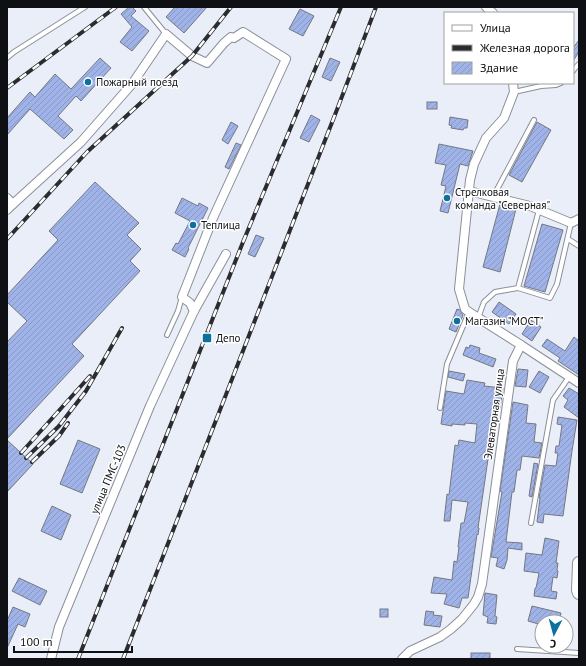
<svg xmlns="http://www.w3.org/2000/svg" width="586" height="666" font-family="'PT Sans',sans-serif">
  <style>
    .building { fill: url(#building-hatch); stroke: #747881 }
    .lines { fill: none; stroke-linecap: round; stroke-linejoin: round }
    .lane-casing { stroke: #8b8f98; stroke-width: 6 }
    .street-casing { stroke: #8b8f98; stroke-width: 10 }
    .secondary-casing { stroke: #8b8f98; stroke-width: 14 }
    .lane { stroke: #fff; stroke-width: 4 }
    .street { stroke: #fff; stroke-width: 8 }
    .secondary { stroke: #fff; stroke-width: 12 }
    .rail-casing { stroke: #2b2c30; stroke-width: 4 }
    .rail { stroke: #fff; stroke-width: 2.5; stroke-dasharray: 8; stroke-linecap: butt }
    .poi-dot { fill: #0d719e; stroke: #fff; stroke-width: 1.5 }
    .labels { text-anchor: middle; stroke-width: 3; stroke-linejoin: round; paint-order: stroke }
    .poi-label { font-size: 11px; fill: #0f1013; stroke: #fff; text-anchor: start }
    .street-label { font-size: 11px; fill: #0f1013; stroke: #fff }
  </style>
  <defs>
    <pattern id="building-hatch" width="6" height="6" patternUnits="userSpaceOnUse"><rect width="6" height="6" fill="#9fb3e8"/><path d="M-1 1l2-2M0 6l6-6M5 7l2-2" fill="none" stroke="#8899c6"/></pattern>
  </defs>
  <rect width="100%" height="100%" fill="#eaeef8"/>
  <g class="building">
    <polygon points="129,7 132,7 136,11 131,16 149,31 132,51 120,42 132,27 121,14"/>
    <polygon points="175,7 207,7 184,33 166,17"/>
    <polygon points="300,9 314,16 303,36 289,29"/>
    <polygon points="579,40 579,52 573,61 573,48"/>
    <polygon points="100,58 111,68 81,101 76,96 58,116 73,130 64,139 30,109 7,135 7,118 30,92 35,97 55,74 71,89"/>
    <polygon points="330,58 340,62 331,81 322,77"/>
    <rect x="427" y="102" width="10" height="7"/>
    <polygon points="311,115 320,120 309,142 300,138"/>
    <polygon points="450,117 468,120 467,128 464,128 463,130 451,128 452,126 449,125"/>
    <polygon points="231,122 238,126 228,144 222,140"/>
    <polygon points="537,122 551,130 522,182 509,175"/>
    <polygon points="236,143 241,145 229,169 225,167"/>
    <polygon points="439,144 473,151 468,166 460,164 448,213 440,211 446,186 441,185 446,165 435,163"/>
    <polygon points="95,182 139,223 127,235 141,249 130,261 140,271 72,344 84,356 7,439 7,342 27,321 7,302 7,295 58,240 49,231"/>
    <polygon points="182,198 198,206 199,203 208,208 188,248 189,249 185,257 172,250 176,243 178,244 190,221 175,213"/>
    <polygon points="500,204 516,209 500,272 483,267"/>
    <polygon points="542,224 563,230 545,292 524,286"/>
    <polygon points="256,235 264,238 255,257 248,254"/>
    <polygon points="499,302 516,314 509,324 492,312"/>
    <polygon points="457,309 460,310 463,315 456,332 449,329"/>
    <polygon points="531,320 541,327 532,341 522,334"/>
    <polygon points="574,337 579,341 579,375 558,361 560,358 542,346 547,339 565,351"/>
    <polygon points="470,345 480,348 479,353 496,359 493,367 463,355 466,347 469,348"/>
    <polygon points="518,369 528,370 526,387 515,386"/>
    <polygon points="449,371 465,374 463,381 448,377"/>
    <polygon points="539,371 549,377 540,393 529,387"/>
    <polygon points="467,380 485,383 484,386 503,388 500,408 497,407 494,427 493,427 490,452 492,452 492,460 488,459 478,528 479,528 478,535 477,534 468,598 462,598 459,608 444,604 447,594 431,593 434,577 452,580 454,561 457,562 459,547 458,547 461,523 464,523 468,502 452,500 450,521 444,521 447,494 449,495 455,445 458,446 459,440 475,443 477,424 465,423 465,425 452,424 452,426 441,424 446,391 464,394"/>
    <polygon points="569,388 579,394 579,418 564,407 568,400 563,396"/>
    <polygon points="513,402 528,405 526,423 536,424 534,442 542,443 539,458 522,456 520,470 517,470 514,492 512,492 506,542 522,543 522,550 508,548 507,560 504,569 496,566 498,558 491,557 502,492 500,491"/>
    <polygon points="558,417 577,420 572,451 563,516 544,514 543,523 537,522 540,498 539,498 545,465 556,466 558,453 555,453 556,446 559,446 562,425 557,424"/>
    <polygon points="7,440 33,464 7,492"/>
    <polygon points="78,440 100,449 82,493 60,484"/>
    <polygon points="534,463 538,464 532,497 529,496"/>
    <polygon points="52,506 71,515 61,540 41,531"/>
    <polygon points="545,538 559,541 556,563 558,563 557,570 558,571 557,578 553,577 551,591 557,592 556,599 534,596 535,588 536,588 539,573 524,571 526,553 542,555"/>
    <polygon points="19,578 47,591 40,605 12,591"/>
    <polygon points="485,593 497,595 495,616 497,617 496,624 487,623 488,617 483,615"/>
    <polygon points="532,606 561,613 559,622 542,622 542,625 528,621"/>
    <polygon points="13,607 30,614 25,627 18,624 7,648 7,621"/>
    <rect x="380" y="609" width="8" height="8"/>
    <polygon points="426,611 434,612 433,615 442,616 440,627 424,625"/>
    <rect x="471" y="653" width="19" height="6"/>
  </g>
  <g class="lines">
    <defs>
      <g id="lane">
        <polyline points="144,7 166,34"/>
        <polyline points="7,58 14,52 85,7"/>
        <polyline points="573,71 575,68 579,64"/>
        <polyline points="514,92 541,86 556,85 561,83"/>
        <polyline points="493,197 534,120"/>
        <polyline points="568,239 579,246"/>
        <polyline points="518,288 550,298 557,284 571,223"/>
        <polyline points="478,318 484,302 495,292 518,288 539,210"/>
        <polyline points="167,335 178,311 182,297"/>
        <polyline points="440,408 447,364 469,312"/>
        <polyline points="531,523 553,400 569,377"/>
        <polyline points="517,649 579,653"/>
      </g>
      <g id="street">
        <polyline points="486,7 493,13"/>
        <polyline points="469,191 530,206 571,223 579,219"/>
        <polyline points="7,198 13,204 81,142 132,84 166,34 192,56 207,63 224,43 231,37 234,38 243,32 286,59 213,218 182,297 190,303 194,311"/>
        <polyline points="7,210 13,204"/>
        <polyline points="521,345 579,383"/>
        <polyline points="51,659 59,627 150,406 194,311 226,254"/>
        <polyline points="402,659 410,651 440,637 451,629 462,619 474,604 478,597 482,584 513,361 521,345 469,312 465,309 459,289 470,180 474,164 486,138 504,118 514,92 513,83"/>
      </g>
      <polyline id="secondary" points="579,563 578,590 579,593"/>
    </defs>
    <use href="#lane" class="lane-casing"/>
    <use href="#street" class="street-casing"/>
    <use href="#secondary" class="secondary-casing"/>
    <use href="#lane" class="lane"/>
    <use href="#street" class="street"/>
    <use href="#secondary" class="secondary"/>
    <defs>
      <g id="rail">
        <polyline points="7,88 116,7"/>
        <polyline points="7,239 87,152 192,56 231,7"/>
        <polyline points="21,453 90,376"/>
        <polyline points="26,458 59,426 86,391 122,328"/>
        <polyline points="32,462 59,436 68,423"/>
        <polyline points="78,659 243,242 341,7"/>
        <polyline points="123,659 338,107 376,7"/>
      </g>
    </defs>
    <use href="#rail" class="rail-casing"/>
    <use href="#rail" class="rail"/>
  </g>
  <g class="poi-dot">
    <circle cx="88" cy="82" r="4"/>
    <circle cx="447" cy="198" r="4"/>
    <circle cx="193" cy="225" r="4"/>
    <circle cx="457" cy="321" r="4"/>
    <rect x="202" y="333" width="10" height="10" rx="2"/>
  </g>
  <g class="labels">
    <g class="poi-label">
      <text x="96" y="86">Пожарный поезд</text>
      <text x="455" y="196">Стрелковая<tspan x="455" dy="13">команда "Северная"</tspan></text>
      <text x="201" y="229">Теплица</text>
      <text x="465" y="325">Магазин "МОСТ"</text>
      <text x="216" y="342">Депо</text>
    </g>
    <g class="street-label">
      <text transform="translate(494 414) rotate(-82)" y="4">Элеваторная улица</text>
      <text transform="translate(108 479) rotate(-67)" y="4">улица ПМС-103</text>
    </g>
  </g>
  <rect width="586" height="666" fill="none" stroke="#0f1013" stroke-width="16"/>
  <rect x="444" y="12" width="130" height="72" fill="#ffffff" stroke="#9f9fa1"/>
  <rect x="452" y="25" width="20" height="6" fill="#ffffff" stroke="#9f9fa1"/>
  <text x="480" y="32" font-size="12" fill="#0f1013">Улица</text>
  <rect x="452" y="45" width="20" height="6" fill="#2b2c30" stroke="#9f9fa1"/>
  <text x="480" y="52" font-size="12" fill="#0f1013">Железная дорога</text>
  <rect x="452" y="62" width="20" height="12" fill="url(#building-hatch)" stroke="#9f9fa1"/>
  <text x="480" y="72" font-size="12" fill="#0f1013">Здание</text>
  <g transform="translate(554 634) rotate(186)"><circle r="19" fill="#ffffff" stroke="#9f9fa1"/>
  <path d="M0-3L7 15L0 10L-7 15Z" fill="#0d719e"/>
  <text y="-6" font-size="11" font-weight="bold" text-anchor="middle" fill="#0f1013">С</text>
  </g>
  <path d="M14 646v6h118v-6" fill="none" stroke="#0f1013" stroke-width="2"/>
  <text x="20" y="646" font-size="12" fill="#0f1013" stroke="#ffffff" stroke-width="3" paint-order="stroke">100 m</text>
</svg>
